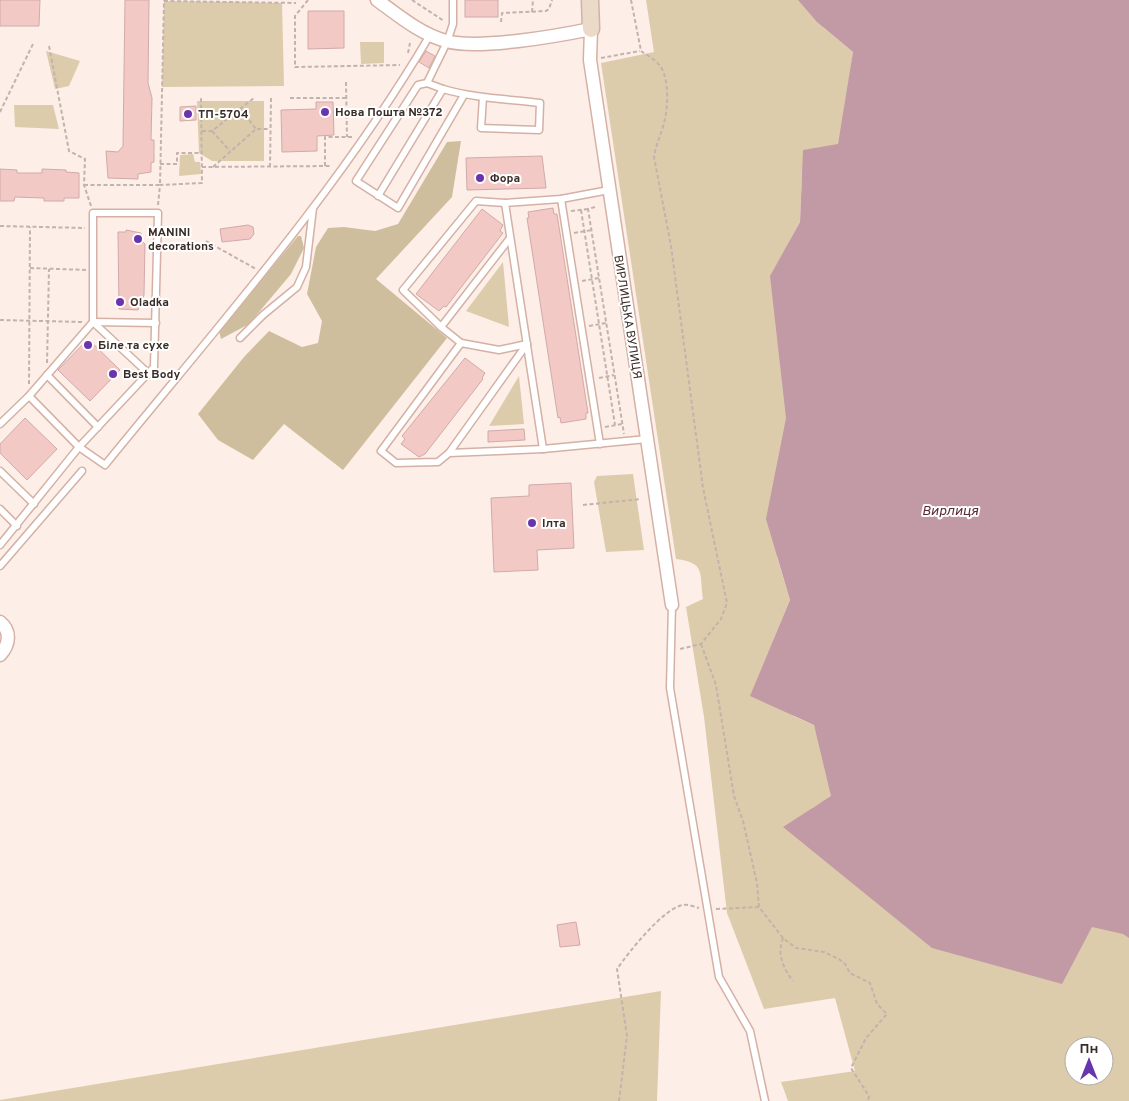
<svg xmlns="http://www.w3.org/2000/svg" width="1129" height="1101" font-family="Overpass,sans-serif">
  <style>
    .green { fill: #ddccab; fill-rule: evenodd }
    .forest { fill: #cfbe9e }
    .water { fill: #c19aa5 }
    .building { fill: #f3c9c6; stroke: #d0aaa8 }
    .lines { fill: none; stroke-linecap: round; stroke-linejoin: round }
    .lane-casing { stroke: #d4b1a4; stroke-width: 9 }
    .street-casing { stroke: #d4b1a4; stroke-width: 15 }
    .secondary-casing { stroke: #d4b1a4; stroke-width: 19 }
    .path { stroke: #c2b3ad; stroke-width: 2; stroke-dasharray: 4 2.5; stroke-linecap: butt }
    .lane { stroke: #fff; stroke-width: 6 }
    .street { stroke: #fff; stroke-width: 12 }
    .secondary { stroke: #ecdac9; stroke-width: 16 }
    .poi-dot { fill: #6935ac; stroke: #fff; stroke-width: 2 }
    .labels { text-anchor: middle; stroke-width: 4; stroke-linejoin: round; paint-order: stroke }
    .poi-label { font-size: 12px; font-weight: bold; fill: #392c26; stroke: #fff; text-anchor: start }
    .street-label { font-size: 12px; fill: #392c26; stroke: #fff }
    .water-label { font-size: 14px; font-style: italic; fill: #5b2839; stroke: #fff }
  </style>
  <rect width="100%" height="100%" fill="#fdeee8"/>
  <g class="green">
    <path d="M646,0H803L824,28L853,52L848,87L854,115L841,129L838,145L802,172L800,222L789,242L786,418L777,557L790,600L774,639L793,716L814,725L817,735L827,744L831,797L812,808L1129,885V1101H788L781,1082L855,1071L835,998L764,1009L727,913L704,717L686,607L703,599C699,572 706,563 676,559L601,63L654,52ZM1074,1046H1104V1076H1074Z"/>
    <polygon points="164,1 282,3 284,86 162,87"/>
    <polygon points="360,42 384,42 384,63 361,64"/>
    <polygon points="46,51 80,61 69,86 55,89"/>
    <polygon points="197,101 264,101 264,161 212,161 199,153"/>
    <polygon points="14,105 53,105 59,129 15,127"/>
    <polygon points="193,154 195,162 200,162 201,174 179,176 180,155"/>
    <polygon points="503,262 509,327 466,311"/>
    <polygon points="519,376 524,424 489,426"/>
    <polygon points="633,474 644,550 606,552 594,482 597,476"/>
    <polygon points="661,991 657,1101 0,1101 0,1100"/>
  </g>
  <g class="forest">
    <polygon points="461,141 452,197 376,279 447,338 343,470 284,424 253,460 218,440 198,414 244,357 269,331 302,347 318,343 322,321 307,294 316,247 328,228 344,227 375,231 398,224 447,142"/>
    <polygon points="298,236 301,236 304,248 291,274 249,324 221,339 219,331"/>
  </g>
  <polygon class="water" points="798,0 1129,0 1129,938 1123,934 1092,927 1062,984 932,948 783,827 831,796 814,725 750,696 790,600 766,519 786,418 770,276 800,222 803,150 838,144 853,52 817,22"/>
  <g class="building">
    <polygon points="0,0 40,0 39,26 0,26"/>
    <polygon points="125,0 149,0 148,83 152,98 151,140 154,140 154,162 151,163 151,172 138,174 138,179 108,178 106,151 118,152 123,146"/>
    <rect x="465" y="0" width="33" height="17"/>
    <polygon points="308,11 344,11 344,48 308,49"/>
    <polygon points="426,51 435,56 429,68 419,62"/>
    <polygon points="316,102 333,102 334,135 317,136 317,151 282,152 281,110 316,109"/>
    <polygon points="196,106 196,120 180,121 180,107"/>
    <polygon points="542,156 546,188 467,190 466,158"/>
    <polygon points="0,169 17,170 17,173 42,173 42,169 66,170 66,172 79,173 79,198 64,198 64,201 44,201 44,198 15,197 14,201 0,201"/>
    <polygon points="553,208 554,214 557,214 588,413 586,413 586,419 561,423 560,417 558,418 527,218 529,218 528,212"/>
    <polygon points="482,209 503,225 500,231 503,233 446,307 444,306 439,311 416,294"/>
    <polygon points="248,225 253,227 254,234 250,239 222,242 220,229"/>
    <polygon points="126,230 141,233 141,240 145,244 144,295 138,310 119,309 118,232 126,232"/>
    <polygon points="88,339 120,370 90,401 58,370"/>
    <polygon points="465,358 485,373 482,378 483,379 425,454 419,457 401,444 405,439 402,436"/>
    <polygon points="25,418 57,449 27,480 0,453 0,444"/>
    <polygon points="524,429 525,440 488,442 488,431"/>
    <polygon points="571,483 574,548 537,550 538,570 494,572 491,498 529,496 529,485"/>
    <polygon points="576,922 580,945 560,947 557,925"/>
  </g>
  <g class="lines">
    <defs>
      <g id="lane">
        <polyline points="427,83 418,85 356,181 398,208 464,95"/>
        <path d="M443,89C474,98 507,99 540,103L539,130L481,128L483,97"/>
        <polyline points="378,196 443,89 427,83 447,42 453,24 453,0"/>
        <polyline points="561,199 600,444"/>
        <polyline points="93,322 149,374"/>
        <polyline points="93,322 156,323"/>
        <polyline points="441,327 403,290 476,201 505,203"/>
        <polyline points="240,338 263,315 297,287 306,267 313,208"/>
        <polyline points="461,343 441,327 510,238"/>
        <polyline points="527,344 499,350 461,343 381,451 396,463 438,462 449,453 543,449 647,439"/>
        <polyline points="47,375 98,427"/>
        <path d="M29,396L93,322V213H158L154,367L79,447L105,465C218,326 339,190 430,35"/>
        <polyline points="0,424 29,396 79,447 0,545"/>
        <polyline points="543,449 505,203 561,199 609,190"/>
        <polyline points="449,453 527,344"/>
        <polyline points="0,471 34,504"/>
        <polyline points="0,509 17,526"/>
        <polyline points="0,566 82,471"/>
        <polyline points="672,605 670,688 719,977 750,1031 765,1101"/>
      </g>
      <g id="street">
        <path d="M377,0C398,15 420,34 446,41C478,50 557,36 591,29L590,60L672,605"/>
        <path d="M0,622C11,631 10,644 0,655"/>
      </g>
      <polyline id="secondary" points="590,0 591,29"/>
    </defs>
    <use href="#lane" class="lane-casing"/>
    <use href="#street" class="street-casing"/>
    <use href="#secondary" class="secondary-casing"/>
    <g class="path">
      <polyline points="308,0 295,16 295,67 400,65"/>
      <polyline points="412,0 444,21"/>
      <path d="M631,0L641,51C648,56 658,61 662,69C669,82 668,109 664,123C661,135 656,144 654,157L671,246L703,488L727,603L721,619L701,644L680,649"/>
      <polyline points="532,12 533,0"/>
      <polyline points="501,22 502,13 546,11 549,9 552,0"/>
      <polyline points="49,46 69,151 85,159 84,185 91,206"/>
      <polyline points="408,53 410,43"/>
      <polyline points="601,58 640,51"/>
      <polyline points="346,82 347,137"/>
      <polyline points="290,98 346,98"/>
      <polyline points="241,110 256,129"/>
      <polyline points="0,112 33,44"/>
      <polyline points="202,131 212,131 254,98"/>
      <polyline points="212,131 230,151"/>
      <polyline points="160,164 177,164 177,153 202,153"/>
      <polyline points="325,166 325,137 353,137"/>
      <polyline points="202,167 332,166"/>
      <polyline points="213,167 256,129 270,129"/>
      <polyline points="270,167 271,98"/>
      <polyline points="84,185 160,185 164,1 296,3"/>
      <polyline points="158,205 160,185 202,183 201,98"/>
      <polyline points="595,207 588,209 624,434"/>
      <polyline points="581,210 615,425"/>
      <polyline points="571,211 588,209"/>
      <polyline points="0,226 85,228"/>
      <polyline points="574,233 592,230"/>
      <polyline points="206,241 256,269"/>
      <polyline points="30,268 86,270"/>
      <polyline points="582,281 599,278"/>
      <polyline points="0,320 83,322"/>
      <polyline points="589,326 606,323"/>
      <polyline points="47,363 49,269"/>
      <polyline points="599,378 614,375"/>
      <polyline points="29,384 30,227"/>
      <polyline points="605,427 622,424"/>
      <polyline points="583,505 641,499"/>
      <polyline points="701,644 716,685 734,796 743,821 757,883 759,907 783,938 796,948 824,952 839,959 845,964 850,973 870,983 877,1004 887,1014 866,1038 851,1068 869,1096 868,1101"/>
      <polyline points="716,909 759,907"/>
      <path d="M783,938C777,954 783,968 793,981"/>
      <path d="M619,1101L627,1036L617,969C628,953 665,906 684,905C688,904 695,907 699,908"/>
    </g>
    <use href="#lane" class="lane"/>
    <use href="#street" class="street"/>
    <use href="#secondary" class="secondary"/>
  </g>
  <g class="poi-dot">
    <circle cx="325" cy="112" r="5"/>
    <circle cx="188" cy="114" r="5"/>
    <circle cx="480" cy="178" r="5"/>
    <circle cx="138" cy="239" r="5"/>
    <circle cx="120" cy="302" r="5"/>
    <circle cx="88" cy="345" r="5"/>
    <circle cx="113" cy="374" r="5"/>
    <circle cx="532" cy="523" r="5"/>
  </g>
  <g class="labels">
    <g class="poi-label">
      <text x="335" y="116">Нова Пошта №372</text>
      <text x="198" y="118">ТП-5704</text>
      <text x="490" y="182">Фора</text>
      <text x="148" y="236">MANINI<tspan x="148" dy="14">decorations</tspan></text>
      <text x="130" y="306">Oladka</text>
      <text x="98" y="349">Біле та сухе</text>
      <text x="123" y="378">Best Body</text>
      <text x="542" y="527">Ілта</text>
    </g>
    <g class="street-label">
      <text transform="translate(628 317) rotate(81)" y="4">ВИРЛИЦЬКА ВУЛИЦЯ</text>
    </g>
    <g class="water-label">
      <text x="950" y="515">Вирлиця</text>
    </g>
  </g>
  <g transform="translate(1089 1061)"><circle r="24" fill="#ffffff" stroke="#b0aba8"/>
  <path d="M0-4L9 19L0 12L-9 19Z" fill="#6935ac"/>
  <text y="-8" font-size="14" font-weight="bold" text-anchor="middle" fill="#392c26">Пн</text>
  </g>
</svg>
